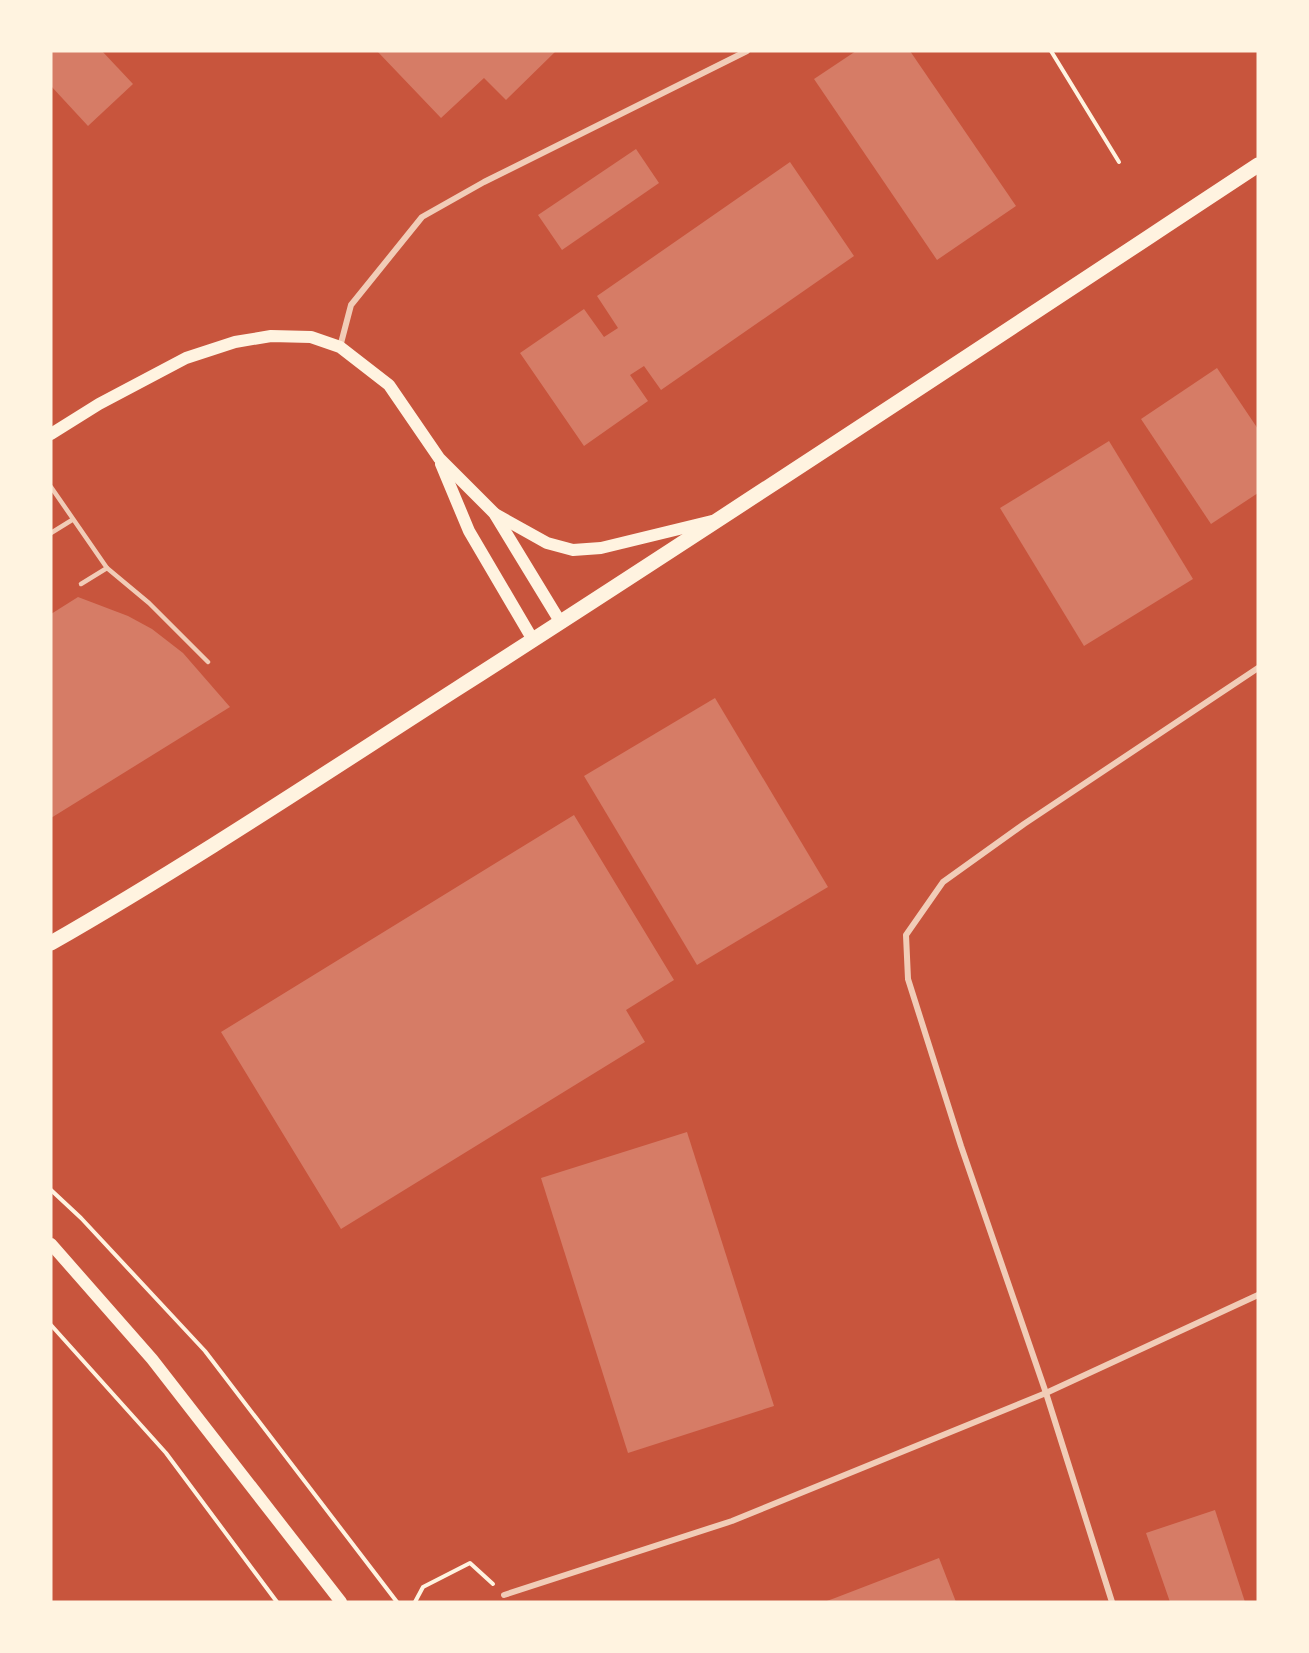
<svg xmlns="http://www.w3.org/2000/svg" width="1309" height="1653" font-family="Roboto,sans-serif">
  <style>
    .building { fill: #d67c66 }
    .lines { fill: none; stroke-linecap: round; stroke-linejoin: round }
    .path { stroke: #fff3e0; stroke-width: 4 }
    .service { stroke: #f1ccb7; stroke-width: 4.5 }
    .minor { stroke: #f1ccb7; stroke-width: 6 }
    .secondary { stroke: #fff3e0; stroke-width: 12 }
    .primary { stroke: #fff3e0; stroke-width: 15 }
  </style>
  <rect width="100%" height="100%" fill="#c8553d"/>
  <g class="building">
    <polygon points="51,51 102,51 133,84 88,126 51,86"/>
    <polygon points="377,51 556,51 506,100 484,78 441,118"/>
    <polygon points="856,51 910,51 1016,206 937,260 814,79"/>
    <polygon points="636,149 659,183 562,250 538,215"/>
    <polygon points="790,162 854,256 661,390 644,366 630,375 648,401 584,446 520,353 584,309 604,337 618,328 597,296"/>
    <polygon points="1217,368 1258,429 1258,493 1211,524 1141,419"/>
    <polygon points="1109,441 1193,579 1084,646 1000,508"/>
    <polygon points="78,597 128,616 152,629 183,653 230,707 51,818 51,614"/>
    <polygon points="715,698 828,887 697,965 584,776"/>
    <polygon points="574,815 674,980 626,1010 645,1042 341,1229 221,1032"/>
    <polygon points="687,1132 774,1406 628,1453 541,1178"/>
    <polygon points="1215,1510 1245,1602 1170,1602 1146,1533"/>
    <polygon points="939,1558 956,1602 824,1602 835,1598"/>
  </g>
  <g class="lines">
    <g class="path">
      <polyline points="1051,51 1119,162"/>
      <polyline points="51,1190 81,1218 205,1351 397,1602"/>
      <polyline points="51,1325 166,1453 277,1602"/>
      <polyline points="415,1602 423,1587 470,1563 493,1584"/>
    </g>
    <g class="service">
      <polyline points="51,487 107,568 149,603 208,662"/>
      <polyline points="51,533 72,520"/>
      <polyline points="81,584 107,568"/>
    </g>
    <g class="minor">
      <polyline points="340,347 351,305 422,217 484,182 747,51"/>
      <polyline points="504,1595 732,1521 1046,1393 1258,1295"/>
      <polyline points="1112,1602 1046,1393 961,1146 908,979 906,935 943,882 1024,824 1258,668"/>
    </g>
    <g class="secondary">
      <polyline points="51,434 99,404 186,358 235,342 271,336 311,337 340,347 389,385 439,458 494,513 561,623"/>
      <polyline points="441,464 469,531 533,640"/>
      <polyline points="495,514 547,543 573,550 601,548 712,521"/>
      <polyline points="51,1244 152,1359 341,1602"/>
    </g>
    <path class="primary" d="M51,943C189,864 321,776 455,690C724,518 991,341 1258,165"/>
  </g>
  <rect width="1309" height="1653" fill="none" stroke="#fff3e0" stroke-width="105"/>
</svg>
